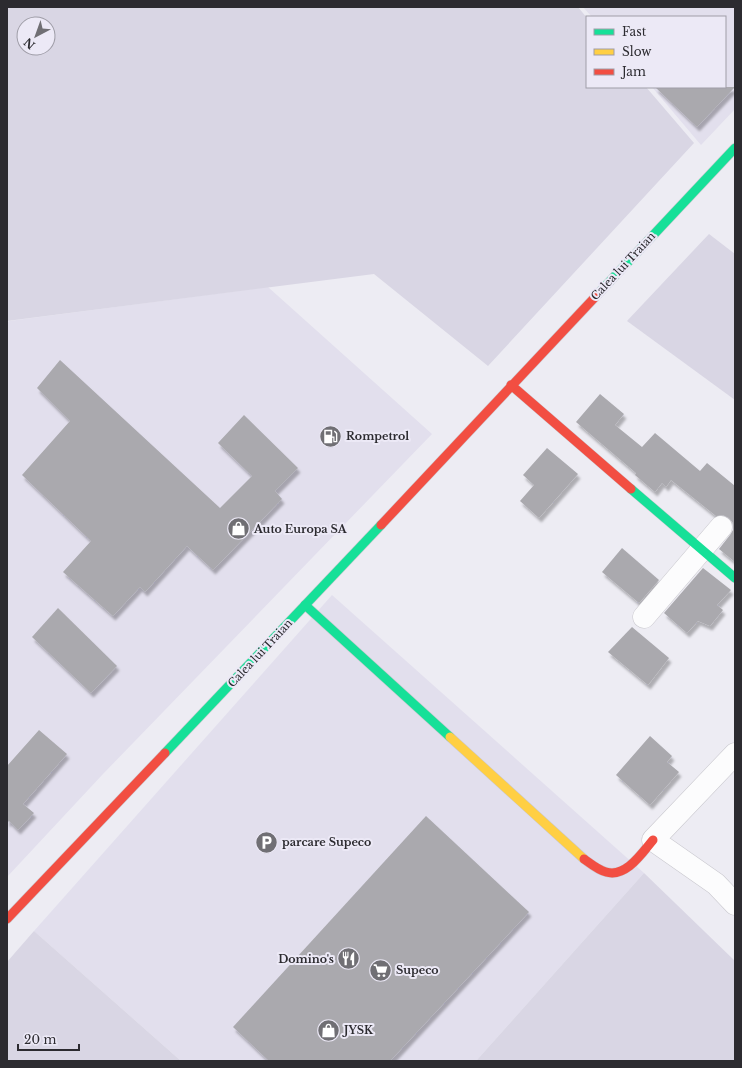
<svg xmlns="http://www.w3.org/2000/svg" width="742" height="1068" font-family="'Libre Baskerville',serif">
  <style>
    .built { fill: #e2dfed }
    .green { fill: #d9d6e4; fill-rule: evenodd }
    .building { fill: #aaa9ae; filter: url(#shadow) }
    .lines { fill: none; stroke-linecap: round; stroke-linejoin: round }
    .street-casing { stroke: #c9c8ce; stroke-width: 23 }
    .fast-casing { stroke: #c9c8ce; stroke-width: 10 }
    .slow-casing { stroke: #c9c8ce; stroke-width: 10 }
    .jam-casing { stroke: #c9c8ce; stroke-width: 10 }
    .street { stroke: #fcfcfd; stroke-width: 22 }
    .fast { stroke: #16e098; stroke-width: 9 }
    .slow { stroke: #ffcf43; stroke-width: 9 }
    .jam { stroke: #f24e42; stroke-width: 9 }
    .labels { text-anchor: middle; stroke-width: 4; stroke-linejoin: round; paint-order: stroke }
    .street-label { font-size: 11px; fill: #2c2b30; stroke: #ece9f6 }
    .poi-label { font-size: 11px; font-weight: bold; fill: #2c2b30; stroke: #ece9f6; text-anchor: start }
  </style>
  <defs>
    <filter id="shadow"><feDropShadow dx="2.5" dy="4.5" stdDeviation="1" flood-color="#0004"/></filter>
  </defs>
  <rect width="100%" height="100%" fill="#edecf3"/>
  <g class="built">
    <polygon points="583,7 735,7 735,109 701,145 652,87 725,87 725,17 592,17"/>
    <polygon points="268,287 432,434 103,774 7,877 7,323 9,321"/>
    <polygon points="332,595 644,873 476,1061 181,1061 34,931"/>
  </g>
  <g class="green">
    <path d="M7,7H578L587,18V87H646L694,143L488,366L374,274L7,321ZM24,24H48V48H24Z"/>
    <polygon points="709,234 735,254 735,400 627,321"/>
    <polygon points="644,873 735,961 735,1061 476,1061"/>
    <polygon points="34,931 181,1061 7,1061 7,962"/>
  </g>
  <g class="building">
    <polygon points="655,87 735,87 697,127"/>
    <polygon points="60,360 220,508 252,476 218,443 244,415 298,468 275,491 282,499 213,570 187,546 145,592 140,587 113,616 63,572 91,541 22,475 70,421 37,388"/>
    <polygon points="600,394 624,414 615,425 642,447 655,433 700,471 707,463 735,486 735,562 719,549 730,535 733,530 733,523 729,518 723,515 716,516 671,480 666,487 662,483 655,492 635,475 636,473 576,422"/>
    <polygon points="547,448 578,474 539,518 520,501 534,485 523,475"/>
    <polygon points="622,548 659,580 639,603 602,572"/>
    <polygon points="703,568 731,590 717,605 723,610 710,626 698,621 687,633 664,613"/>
    <polygon points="58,608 117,666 91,693 32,637"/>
    <polygon points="632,627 669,658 648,685 608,652"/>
    <polygon points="39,730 67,754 23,804 34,813 18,830 9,821 7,823 7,766"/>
    <polygon points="650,736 672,756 667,762 679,772 650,805 616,775"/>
    <polygon points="426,816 529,912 390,1061 269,1061 233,1027"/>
  </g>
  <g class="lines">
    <defs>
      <g id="street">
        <polyline points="644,617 721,527"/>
        <polyline points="735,754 653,840 716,884 735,904"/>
      </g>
      <g id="fast">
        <polyline points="597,295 735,148"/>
        <polyline points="631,489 735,578"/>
        <polyline points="305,605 450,737"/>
        <polyline points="165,753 381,525"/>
      </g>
      <polyline id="slow" points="450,737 584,859"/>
      <g id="jam">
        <polyline points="511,385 631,489"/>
        <polyline points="381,525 597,295"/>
        <path d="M584,859C591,864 598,870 606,872C626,878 642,853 653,840"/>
        <polyline points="7,919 165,753"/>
      </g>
    </defs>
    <use href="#street" class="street-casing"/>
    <use href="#fast" class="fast-casing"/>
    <use href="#slow" class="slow-casing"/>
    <use href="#jam" class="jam-casing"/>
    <use href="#street" class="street"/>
    <use href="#fast" class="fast"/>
    <use href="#slow" class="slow"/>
    <use href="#jam" class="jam"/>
  </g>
  <defs>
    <symbol id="fuel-disc" viewBox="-11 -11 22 22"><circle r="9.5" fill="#706f74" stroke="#ece9f6"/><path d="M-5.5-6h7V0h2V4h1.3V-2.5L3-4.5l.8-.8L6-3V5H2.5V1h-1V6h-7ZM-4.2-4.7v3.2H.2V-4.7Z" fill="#fff"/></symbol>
    <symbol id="shop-disc" viewBox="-11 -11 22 22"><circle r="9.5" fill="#706f74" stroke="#ece9f6"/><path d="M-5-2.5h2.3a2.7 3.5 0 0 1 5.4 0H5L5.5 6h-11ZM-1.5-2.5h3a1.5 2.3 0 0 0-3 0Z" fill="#fff"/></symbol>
    <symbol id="parking-disc" viewBox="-11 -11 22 22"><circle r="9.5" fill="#706f74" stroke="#ece9f6"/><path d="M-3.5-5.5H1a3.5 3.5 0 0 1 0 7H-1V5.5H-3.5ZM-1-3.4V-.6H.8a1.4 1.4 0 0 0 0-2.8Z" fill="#fff"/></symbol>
    <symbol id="restaurant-disc" viewBox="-11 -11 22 22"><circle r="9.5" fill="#706f74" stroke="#ece9f6"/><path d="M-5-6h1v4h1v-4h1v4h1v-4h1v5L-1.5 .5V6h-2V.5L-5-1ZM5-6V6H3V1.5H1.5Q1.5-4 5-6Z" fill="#fff"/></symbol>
    <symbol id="supermarket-disc" viewBox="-11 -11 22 22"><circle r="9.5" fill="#706f74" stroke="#ece9f6"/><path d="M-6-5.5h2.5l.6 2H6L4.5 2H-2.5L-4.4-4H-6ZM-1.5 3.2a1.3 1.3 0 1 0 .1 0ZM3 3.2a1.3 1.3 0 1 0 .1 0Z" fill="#fff"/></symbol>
  </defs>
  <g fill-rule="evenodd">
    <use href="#fuel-disc" x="318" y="424" width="25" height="25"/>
    <use href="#shop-disc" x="226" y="516" width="25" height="25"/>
    <use href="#parking-disc" x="254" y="830" width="25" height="25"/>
    <use href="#restaurant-disc" x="336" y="946" width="25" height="25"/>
    <use href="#supermarket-disc" x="368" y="958" width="25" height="25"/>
    <use href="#shop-disc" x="316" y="1018" width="25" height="25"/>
  </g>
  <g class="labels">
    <g class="street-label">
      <text transform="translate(623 266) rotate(-47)" y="4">Calea lui Traian</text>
      <text transform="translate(260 653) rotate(-47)" y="4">Calea lui Traian</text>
    </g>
    <g class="poi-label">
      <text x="346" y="440">Rompetrol</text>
      <text x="254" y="533">Auto Europa SA</text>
      <text x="282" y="846">parcare Supeco</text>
      <text x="334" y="963" text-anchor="end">Domino's</text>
      <text x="396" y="974">Supeco</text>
      <text x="344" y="1034">JYSK</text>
    </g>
  </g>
  <rect width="742" height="1068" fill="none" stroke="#2c2b30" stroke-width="16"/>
  <rect x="586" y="16" width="140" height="72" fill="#ece9f6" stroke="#9f9da7"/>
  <rect x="594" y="29" width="20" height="6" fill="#16e098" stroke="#9f9da7"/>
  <text x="622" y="36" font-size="12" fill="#2c2b30">Fast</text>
  <rect x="594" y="49" width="20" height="6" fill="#ffcf43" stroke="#9f9da7"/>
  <text x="622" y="56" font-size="12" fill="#2c2b30">Slow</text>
  <rect x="594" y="69" width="20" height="6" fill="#f24e42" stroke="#9f9da7"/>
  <text x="622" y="76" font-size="12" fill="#2c2b30">Jam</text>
  <g transform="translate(36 36) rotate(221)"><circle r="19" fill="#ece9f6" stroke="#9f9da7"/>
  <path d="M0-3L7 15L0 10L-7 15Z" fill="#706f74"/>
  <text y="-6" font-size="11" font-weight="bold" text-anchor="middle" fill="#2c2b30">N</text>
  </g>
  <path d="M18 1044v6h61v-6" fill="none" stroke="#2c2b30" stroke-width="2"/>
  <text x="24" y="1044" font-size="12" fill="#2c2b30" stroke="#ece9f6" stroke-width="3" paint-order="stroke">20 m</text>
</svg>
